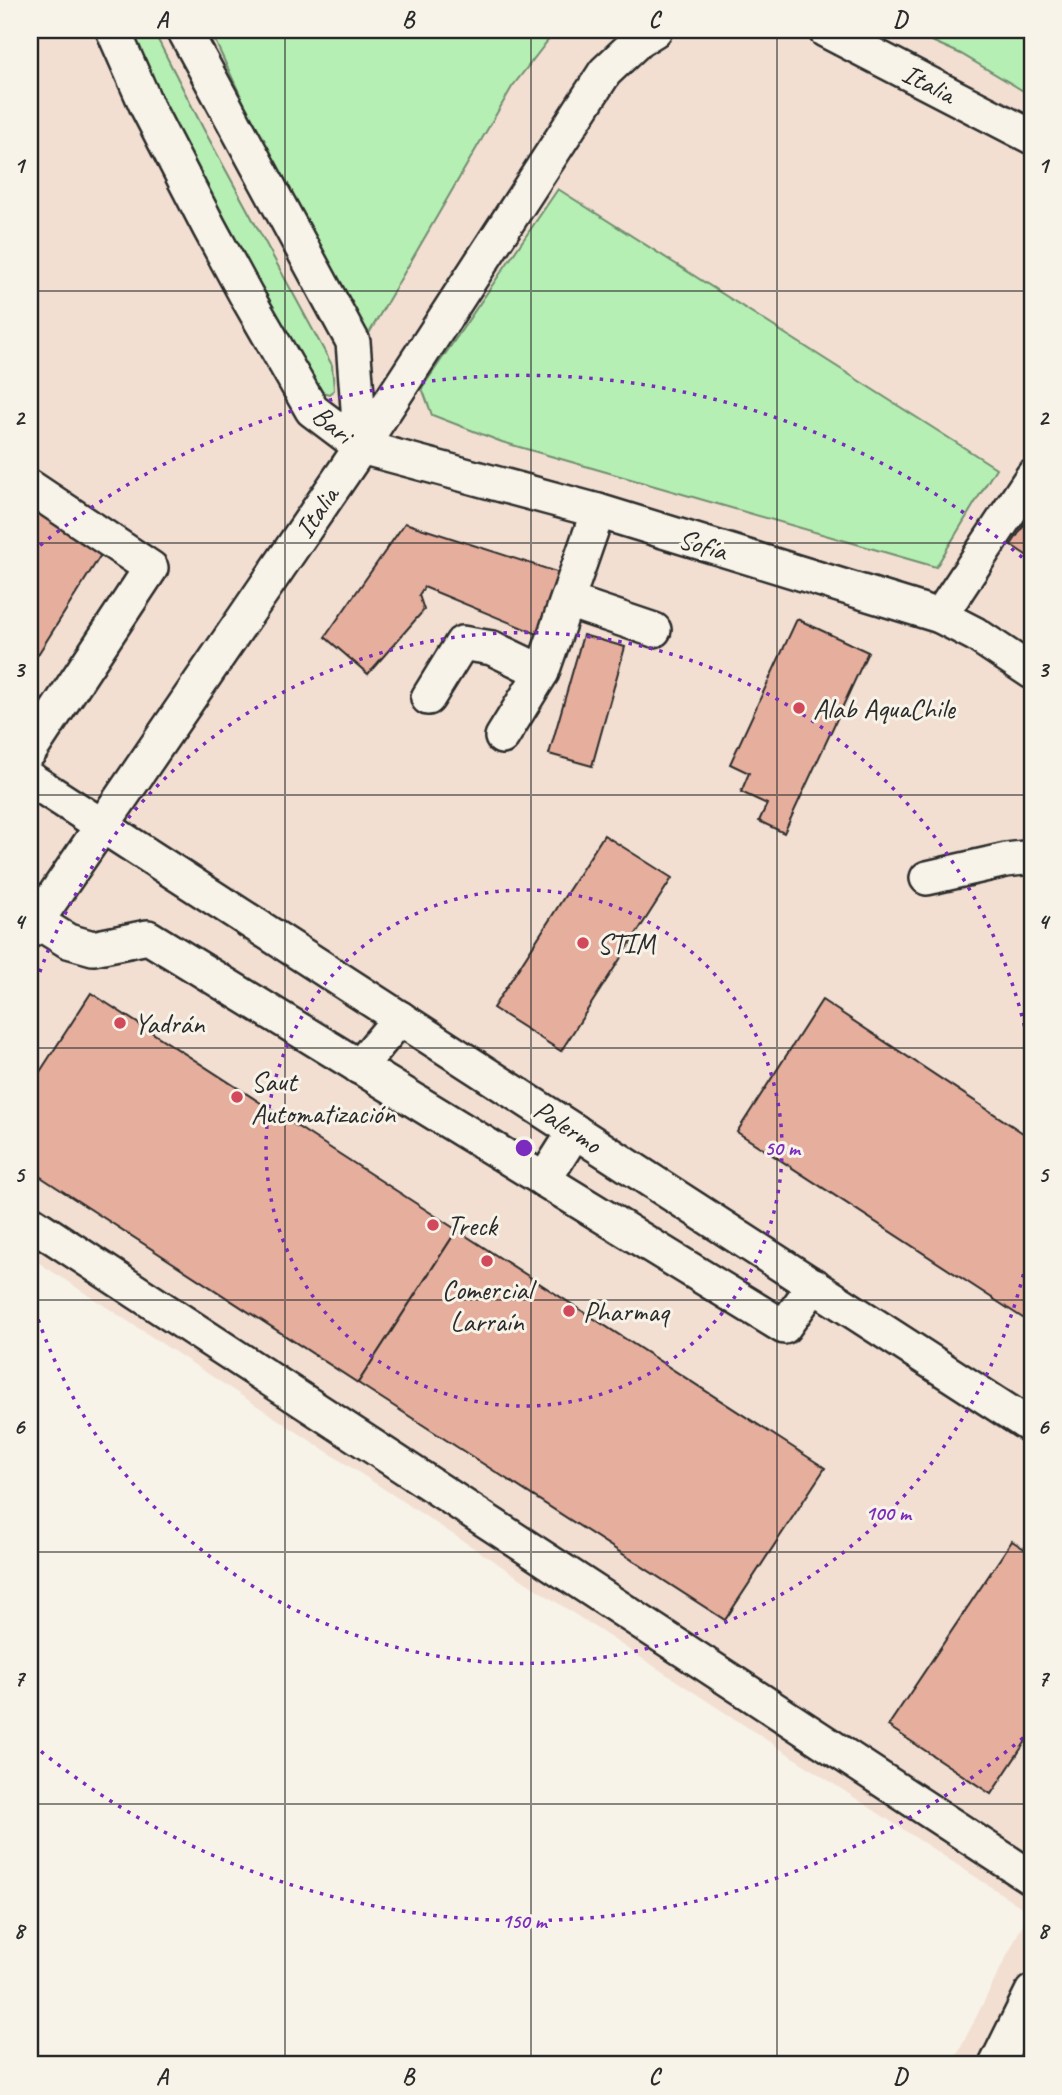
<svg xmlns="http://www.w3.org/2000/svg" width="1062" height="2095" font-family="Caveat,sans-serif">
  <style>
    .built { fill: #f2dfd2 }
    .green { fill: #b6efb3; stroke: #708d6f; stroke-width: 2 }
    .building { fill: #e6af9d; stroke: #2b2b2b; stroke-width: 2 }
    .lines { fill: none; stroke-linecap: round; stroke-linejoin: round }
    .minor-casing { stroke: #2b2b2b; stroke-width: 38 }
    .minor { stroke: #f7f3e8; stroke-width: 33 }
    .grid { fill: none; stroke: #2b2b2b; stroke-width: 2; stroke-opacity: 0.55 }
    .ring { fill: none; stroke: #7b2cbf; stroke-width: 3.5; stroke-dasharray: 3.5 7 }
    .poi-dot { fill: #d1495b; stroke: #f7f3e8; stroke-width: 2.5 }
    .labels { text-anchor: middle; stroke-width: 6; stroke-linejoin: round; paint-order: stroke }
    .street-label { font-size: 28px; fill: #2b2b2b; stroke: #f7f3e8 }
    .poi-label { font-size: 28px; fill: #2b2b2b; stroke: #f7f3e8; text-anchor: start }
    .centre { fill: #7b2cbf; stroke: #f7f3e8; stroke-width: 3.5 }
    .ring-label { font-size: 21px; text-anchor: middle; font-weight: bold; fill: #7b2cbf; stroke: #f7f3e8; stroke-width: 6; stroke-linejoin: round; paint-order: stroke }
    .neatline { fill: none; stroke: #2b2b2b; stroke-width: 2.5 }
    .grid-label { font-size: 23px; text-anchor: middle; font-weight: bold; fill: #2b2b2b }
  </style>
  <rect width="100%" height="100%" fill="#f7f3e8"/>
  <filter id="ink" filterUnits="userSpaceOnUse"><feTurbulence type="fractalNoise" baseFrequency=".0143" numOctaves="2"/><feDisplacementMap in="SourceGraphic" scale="14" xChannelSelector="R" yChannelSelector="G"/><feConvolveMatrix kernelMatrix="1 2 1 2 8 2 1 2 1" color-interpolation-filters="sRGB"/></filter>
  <g filter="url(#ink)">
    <polygon class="built" points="30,30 1032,30 1032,2065 952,2065 1029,1912 30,1257"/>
    <g class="green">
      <polygon points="110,30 153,30 203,128 332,365 334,390 329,394 315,390"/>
      <polygon points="210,30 556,30 512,87 364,342 311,247"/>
      <polygon points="907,30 1032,30 1032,96 961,54"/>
      <polygon points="558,189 996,468 936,567 502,442 432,415 422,388"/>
    </g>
    <g class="building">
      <polygon points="30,507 102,553 30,667"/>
      <polygon points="1032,513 1032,559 1011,545"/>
      <polygon points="405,523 566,575 542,636 424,587 419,595 424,610 368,674 325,637"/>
      <polygon points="797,619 868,652 784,833 759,821 767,804 741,792 749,773 730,764"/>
      <polygon points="583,635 625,647 592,766 549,754"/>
      <polygon points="604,835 672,878 561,1051 493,1008"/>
      <polygon points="91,993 457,1230 358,1383 30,1170 30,1087"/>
      <polygon points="822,1000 1032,1139 1032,1324 737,1132"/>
      <polygon points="457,1230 825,1468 725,1620 358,1383"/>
      <polygon points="1012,1541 1032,1554 1032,1732 991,1794 888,1726"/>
    </g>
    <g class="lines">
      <defs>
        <g id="minor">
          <polyline points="113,30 147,107 209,227 246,295 312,410 361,447 598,511 940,616 975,634 1032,672"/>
          <polyline points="184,30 353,342 361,447"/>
          <polyline points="825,30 1032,137"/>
          <polyline points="30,487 151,568 30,751"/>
          <polyline points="568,601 654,630"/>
          <polyline points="940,616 1032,477"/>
          <polyline points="428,698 462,643 492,648 542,672"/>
          <polyline points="502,737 542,672 598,511"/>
          <polyline points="30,779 1032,1427"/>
          <polyline points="927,878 1006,860 1032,857"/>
          <polyline points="36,921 68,941 93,948 148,937 784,1327 814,1285"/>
          <polyline points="30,931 361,447 605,72 639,40 655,30"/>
          <polyline points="359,1067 400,1018"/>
          <polyline points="544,1180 575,1131"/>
          <polyline points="30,1222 1032,1878"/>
          <polyline points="996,2065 1032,1992"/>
        </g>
      </defs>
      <use href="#minor" class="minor-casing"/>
      <use href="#minor" class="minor"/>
    </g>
  </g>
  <path class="grid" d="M285,30V2065M531,30V2065M777,30V2065M30,291H1032M30,543H1032M30,795H1032M30,1048H1032M30,1300H1032M30,1552H1032M30,1804H1032"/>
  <g class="ring">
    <circle cx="524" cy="1148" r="258"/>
    <path d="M1032 1233A515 515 0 0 1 30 1294M30 1002A515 515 0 0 1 1032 1063"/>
    <path d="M1031 1731A773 773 0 0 1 32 1744M32 552A773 773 0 0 1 1031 565"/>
  </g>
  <g class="poi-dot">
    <circle cx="799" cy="708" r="7"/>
    <circle cx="583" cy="943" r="7"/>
    <circle cx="120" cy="1023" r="7"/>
    <circle cx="237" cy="1097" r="7"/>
    <circle cx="433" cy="1225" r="7"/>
    <circle cx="487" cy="1261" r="7"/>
    <circle cx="569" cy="1311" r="7"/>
  </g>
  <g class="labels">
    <g class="street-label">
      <text transform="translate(929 83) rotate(27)" y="10">Italia</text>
      <text transform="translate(333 424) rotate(40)" y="10">Bari</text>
      <text transform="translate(316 512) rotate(-56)" y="10">Italia</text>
      <text transform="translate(703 544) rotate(17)" y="10">Sofía</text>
      <text transform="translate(568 1126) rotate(33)" y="10">Palermo</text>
    </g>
    <g class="poi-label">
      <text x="813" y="718">Alab AquaChile</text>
      <text x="597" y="953">STIM</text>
      <text x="134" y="1033">Yadrán</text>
      <text x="251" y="1091">Saut<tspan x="251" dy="32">Automatización</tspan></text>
      <text x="447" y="1235">Treck</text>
      <text x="487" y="1299" text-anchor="middle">Comercial<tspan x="487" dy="32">Larraín</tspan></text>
      <text x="583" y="1321">Pharmaq</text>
    </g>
  </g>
  <circle cx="524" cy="1148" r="10" class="centre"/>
  <g class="ring-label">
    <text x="782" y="1155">50 m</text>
    <text x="888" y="1520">100 m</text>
    <text x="524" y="1928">150 m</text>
  </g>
  <rect width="1062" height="2095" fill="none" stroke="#f7f3e8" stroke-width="77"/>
  <rect x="38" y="38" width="986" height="2018" class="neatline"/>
  <g class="grid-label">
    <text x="162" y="27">A</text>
    <text x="408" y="27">B</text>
    <text x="654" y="27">C</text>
    <text x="900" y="27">D</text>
    <text x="19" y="173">1</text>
    <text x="1043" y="173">1</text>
    <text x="19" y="425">2</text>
    <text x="1043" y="425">2</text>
    <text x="19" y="677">3</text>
    <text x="1043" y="677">3</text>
    <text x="19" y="929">4</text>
    <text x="1043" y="929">4</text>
    <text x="19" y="1182">5</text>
    <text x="1043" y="1182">5</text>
    <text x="19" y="1434">6</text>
    <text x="1043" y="1434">6</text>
    <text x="19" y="1686">7</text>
    <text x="1043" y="1686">7</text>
    <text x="19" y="1938">8</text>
    <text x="1043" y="1938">8</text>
    <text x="162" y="2084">A</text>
    <text x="408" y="2084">B</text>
    <text x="654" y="2084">C</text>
    <text x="900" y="2084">D</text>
  </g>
</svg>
